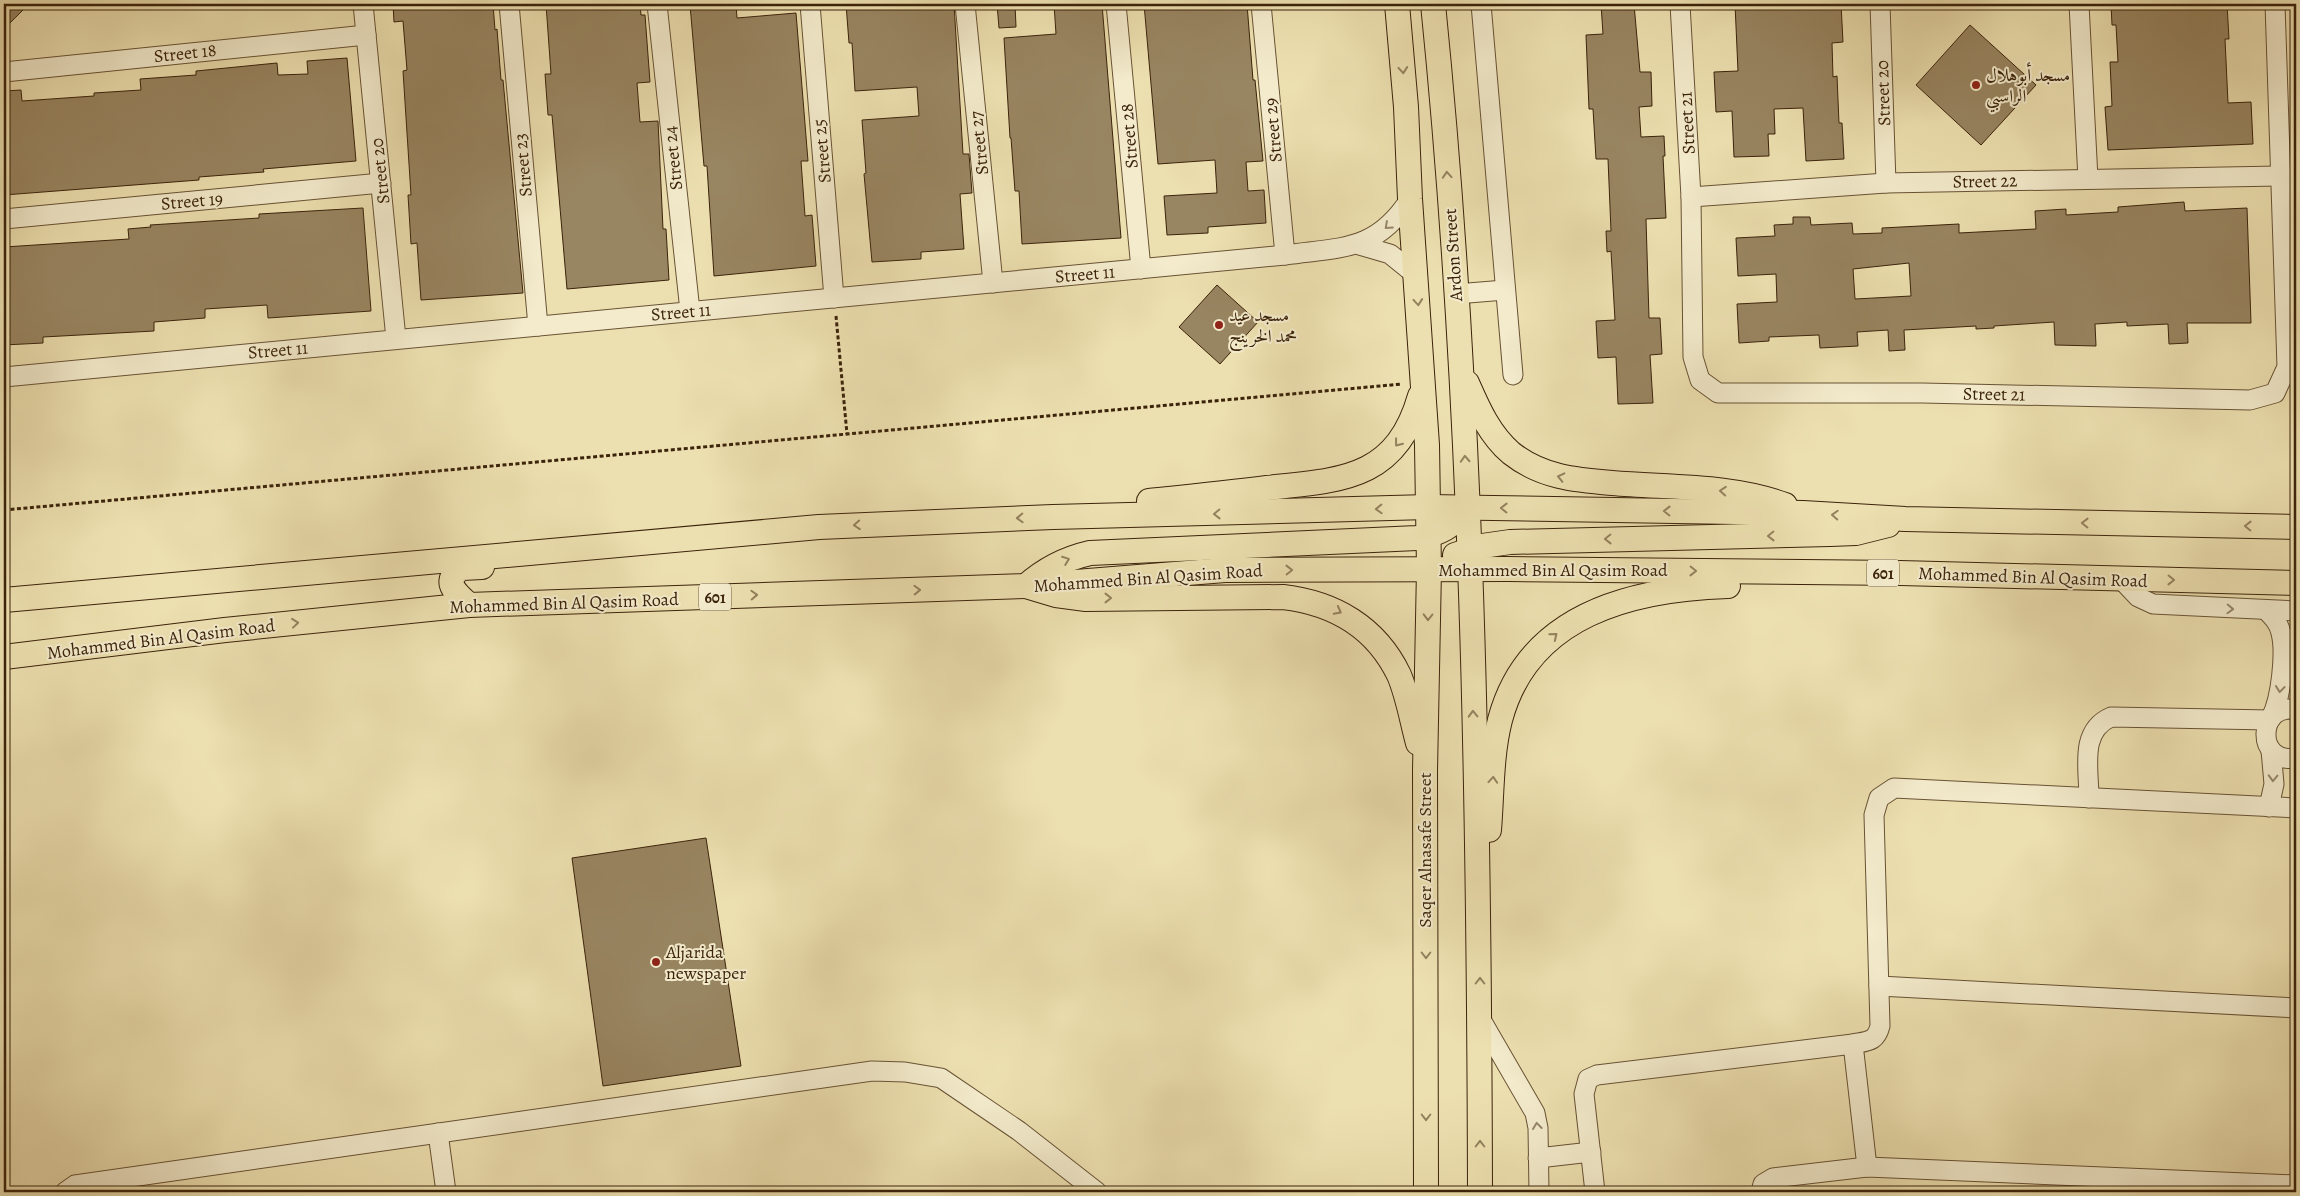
<svg xmlns="http://www.w3.org/2000/svg" width="2300" height="1196" font-family="Alegreya,Amiri,serif">
  <style>
    .building { fill: #988561; stroke: #3b230b; fill-rule: evenodd }
    .lines { fill: none; stroke-linecap: round; stroke-linejoin: round }
    .minor-casing { stroke: #685234; stroke-width: 21 }
    .major-casing { stroke: #3b230b; stroke-width: 26 }
    .path { stroke: #3b230b; stroke-width: 3; stroke-dasharray: 4 2.5; stroke-linecap: butt }
    .minor { stroke: #f3ebcc; stroke-width: 19 }
    .major { stroke: #ede0b0; stroke-width: 24 }
    .oneway { stroke: #94825e }
    .oneway2 { stroke: #97876c }
    .poi-dot { fill: #8f2418; stroke: #f3ebcc; stroke-width: 2 }
    .labels { text-anchor: middle; stroke-width: 4; stroke-linejoin: round; paint-order: stroke }
    .shield { fill: #f3ebcc; stroke: #725f45; stroke-width: 1 }
    .shield-label { font-size: 16px; font-weight: bold; fill: #3b230b }
    .street-label { font-size: 18px; fill: #3b230b; stroke: #f3ebcc }
    .poi-label { font-size: 18px; fill: #3b230b; stroke: #f3ebcc; text-anchor: start }
  </style>
  <rect width="100%" height="100%" fill="#ede0b0"/>
  <filter id="stains"><feTurbulence type="fractalNoise" baseFrequency=".004" numOctaves="4"/><feColorMatrix values="0 0 0 0 .2 0 0 0 0 .09 0 0 0 0 .02 0 0 0 .5 -.17"/></filter>
  <radialGradient id="worn" r=".72"><stop offset=".6" stop-color="#630" stop-opacity="0"/><stop offset="1" stop-color="#630" stop-opacity=".3"/></radialGradient>
  <g class="building">
    <polygon points="4,4 29,4 4,29"/>
    <polygon points="393,4 493,4 495,30 497,29 501,80 503,80 523,293 421,300 417,243 411,244 408,195 411,195 403,71 407,70 403,21 394,22"/>
    <polygon points="546,4 640,4 641,15 645,15 650,82 637,83 640,122 658,121 663,229 666,229 669,280 567,289 552,115 548,115 545,74 551,74"/>
    <polygon points="736,4 737,18 796,13 808,161 801,161 805,216 812,215 816,266 714,276 707,166 704,166 690,5"/>
    <polygon points="846,4 954,4 963,154 969,154 972,193 960,194 964,249 921,252 921,259 872,262 864,174 866,173 862,120 919,116 917,87 855,91 852,43 849,43"/>
    <polygon points="997,4 1015,4 1016,27 999,28"/>
    <polygon points="1054,4 1102,4 1121,238 1022,244 1019,191 1015,191 1011,138 1010,138 1004,38 1056,34"/>
    <polygon points="1144,4 1247,4 1253,80 1255,80 1263,161 1246,162 1248,191 1264,190 1266,223 1208,227 1208,233 1167,235 1164,196 1217,193 1215,160 1158,164"/>
    <polygon points="1601,4 1634,4 1640,72 1651,72 1652,106 1639,107 1641,137 1664,136 1665,156 1663,156 1666,218 1646,219 1649,318 1660,318 1662,354 1650,355 1653,403 1618,404 1616,357 1598,358 1596,321 1615,320 1611,251 1607,252 1606,231 1611,231 1608,159 1596,159 1593,109 1589,109 1586,35 1603,34"/>
    <polygon points="1735,4 1841,4 1843,42 1832,43 1833,77 1837,76 1839,123 1842,123 1844,159 1806,161 1803,108 1774,109 1775,134 1768,134 1769,156 1734,157 1732,111 1716,112 1714,72 1738,71"/>
    <polygon points="2111,4 2141,4 2142,6 2227,4 2229,39 2225,39 2228,103 2251,102 2253,144 2108,150 2105,107 2112,106 2110,62 2118,62 2116,25 2112,25"/>
    <polygon points="1970,25 2036,85 1981,145 1916,85"/>
    <polygon points="347,58 356,161 263,169 264,172 199,177 199,180 4,195 4,91 21,90 22,101 94,96 94,93 141,90 140,79 196,75 196,71 277,63 278,75 308,74 307,61"/>
    <path d="M2184,202L2185,211L2247,208L2251,323H2187L2188,343L2169,344L2168,324L2127,326V322L2095,324L2096,346L2055,345L2054,322L1994,326V328L1976,329V326L1904,330L1905,350L1889,351L1888,330L1857,332L1858,346L1820,348L1819,335L1769,337V341L1739,343L1737,304L1777,302L1776,274L1738,276L1736,238L1775,236L1774,225L1793,224V217H1810L1811,225L1852,223L1853,234L1882,233V228L1959,224V233L2036,229L2035,211L2066,209V215L2118,212V207ZM1909,263L1911,296L1855,299L1853,269Z"/>
    <polygon points="363,208 371,311 268,318 267,305 205,309 205,318 154,322 154,331 43,337 43,343 4,345 4,247 129,239 128,229 151,227 150,225 259,218 259,214"/>
    <polygon points="1217,285 1258,322 1220,364 1179,327"/>
    <polygon points="706,838 741,1066 603,1086 572,858"/>
  </g>
  <g class="lines">
    <defs>
      <g id="minor">
        <polyline points="363,4 396,339"/>
        <polyline points="509,4 538,326"/>
        <polyline points="657,4 690,311"/>
        <polyline points="810,4 834,298"/>
        <polyline points="965,4 993,283"/>
        <polyline points="1116,4 1141,269"/>
        <polyline points="1261,4 1285,255"/>
        <polyline points="1481,4 1513,375"/>
        <polyline points="1680,4 1691,197 1693,357 1700,380 1718,393 1922,393 2250,400 2275,393 2287,367 2275,4"/>
        <polyline points="1880,4 1886,183"/>
        <polyline points="2079,4 2088,179"/>
        <polyline points="4,72 366,35"/>
        <polyline points="1691,197 1886,183 2279,176"/>
        <polyline points="4,219 381,183"/>
        <polyline points="1359,245 1390,254 1416,275"/>
        <polyline points="1456,294 1505,290"/>
        <path d="M4,377L1285,255C1341,247 1376,252 1410,199"/>
        <polyline points="2121,579 2138,597 2153,604 2296,611"/>
        <path d="M2266,610C2273,617 2279,623 2281,633C2286,653 2281,699 2271,718"/>
        <path d="M2296,710C2258,701 2254,765 2296,758"/>
        <path d="M2089,798C2089,769 2079,731 2111,717L2270,720"/>
        <polyline points="2269,807 2274,784 2271,750"/>
        <polyline points="1879,986 2296,1008"/>
        <polyline points="1480,1018 1535,1113 1538,1128 1539,1192"/>
        <polyline points="1853,1044 1867,1167"/>
        <polyline points="438,1133 446,1192"/>
        <polyline points="1538,1158 1591,1152"/>
        <polyline points="65,1192 75,1185 872,1071 905,1072 941,1078 1019,1131 1097,1192"/>
        <path d="M1595,1192L1584,1094L1588,1079L1597,1075L1853,1044C1868,1041 1876,1042 1880,1026L1874,815L1879,798L1894,788L2296,808"/>
        <polyline points="1761,1192 1763,1184 1773,1178 1867,1167 2296,1185"/>
      </g>
      <g id="major">
        <polyline points="1397,4 1406,107 1410,199 1427,445 1429,569 1425,771 1426,1192"/>
        <path d="M1433,4C1473,398 1479,796 1480,1192"/>
        <path d="M1467,383C1478,408 1489,434 1511,453C1541,477 1575,480 1612,483C1669,488 1731,485 1785,505"/>
        <path d="M1149,501C1188,497 1228,493 1267,488C1341,480 1396,480 1420,396"/>
        <polyline points="1455,555 1482,546 1510,542 1830,534 1856,533 1888,525"/>
        <polyline points="4,600 819,527 1053,517 1428,507 1803,513 1905,519 2296,527"/>
        <path d="M469,605C457,594 440,581 462,568L482,567"/>
        <polyline points="4,657 225,630 469,605 1026,586 1225,570 1509,569 1900,573 2296,583"/>
        <path d="M1418,743C1412,721 1408,696 1399,675C1376,627 1334,603 1283,597L1086,599L1056,595L1026,586C1045,569 1064,559 1090,553L1417,538C1439,534 1454,526 1468,508"/>
        <path d="M1489,830C1492,794 1491,755 1500,720C1528,614 1632,589 1728,586"/>
      </g>
    </defs>
    <use href="#minor" class="minor-casing"/>
    <use href="#major" class="major-casing"/>
    <g class="path">
      <polyline points="836,316 847,434"/>
      <polyline points="4,510 1402,384"/>
    </g>
    <use href="#minor" class="minor"/>
    <use href="#major" class="major"/>
  </g>
  <defs><path id="oneway-chevron" d="M-2-3.5L2.5 0L-2 3.5" fill="none" stroke-width="1.6" stroke-linecap="round" stroke-linejoin="round" transform="scale(1.25)"/></defs>
  <g class="oneway">
    <use href="#oneway-chevron" transform="translate(1403 70) rotate(85)"/>
    <use href="#oneway-chevron" transform="translate(1447 175) rotate(-94)"/>
    <use href="#oneway-chevron" transform="translate(1418 302) rotate(85)"/>
    <use href="#oneway-chevron" transform="translate(1398 443) rotate(128)"/>
    <use href="#oneway-chevron" transform="translate(1465 459) rotate(-93)"/>
    <use href="#oneway-chevron" transform="translate(1561 477) rotate(-167)"/>
    <use href="#oneway-chevron" transform="translate(1723 491) rotate(-176)"/>
    <use href="#oneway-chevron" transform="translate(1504 508) rotate(-179)"/>
    <use href="#oneway-chevron" transform="translate(1379 509) rotate(178)"/>
    <use href="#oneway-chevron" transform="translate(1667 511) rotate(-179)"/>
    <use href="#oneway-chevron" transform="translate(1217 514) rotate(179)"/>
    <use href="#oneway-chevron" transform="translate(1835 515) rotate(-177)"/>
    <use href="#oneway-chevron" transform="translate(1020 518) rotate(178)"/>
    <use href="#oneway-chevron" transform="translate(2085 523) rotate(-179)"/>
    <use href="#oneway-chevron" transform="translate(857 525) rotate(176)"/>
    <use href="#oneway-chevron" transform="translate(2248 526) rotate(-179)"/>
    <use href="#oneway-chevron" transform="translate(1771 536) rotate(179)"/>
    <use href="#oneway-chevron" transform="translate(1608 539) rotate(179)"/>
    <use href="#oneway-chevron" transform="translate(1066 560) rotate(-21)"/>
    <use href="#oneway-chevron" transform="translate(1289 570) rotate(-1)"/>
    <use href="#oneway-chevron" transform="translate(1693 571) rotate(1)"/>
    <use href="#oneway-chevron" transform="translate(2171 580) rotate(1)"/>
    <use href="#oneway-chevron" transform="translate(917 590) rotate(-2)"/>
    <use href="#oneway-chevron" transform="translate(754 595) rotate(-2)"/>
    <use href="#oneway-chevron" transform="translate(1108 598)"/>
    <use href="#oneway-chevron" transform="translate(1338 611) rotate(28)"/>
    <use href="#oneway-chevron" transform="translate(1428 617) rotate(91)"/>
    <use href="#oneway-chevron" transform="translate(295 623) rotate(-6)"/>
    <use href="#oneway-chevron" transform="translate(1554 636) rotate(-39)"/>
    <use href="#oneway-chevron" transform="translate(1473 714) rotate(-92)"/>
    <use href="#oneway-chevron" transform="translate(1493 780) rotate(-86)"/>
    <use href="#oneway-chevron" transform="translate(1426 955) rotate(90)"/>
    <use href="#oneway-chevron" transform="translate(1480 981) rotate(-90)"/>
    <use href="#oneway-chevron" transform="translate(1426 1117) rotate(90)"/>
    <use href="#oneway-chevron" transform="translate(1480 1144) rotate(-90)"/>
  </g>
  <g class="oneway2">
    <use href="#oneway-chevron" transform="translate(1388 226) rotate(138)"/>
    <use href="#oneway-chevron" transform="translate(2230 609) rotate(2)"/>
    <use href="#oneway-chevron" transform="translate(2280 689) rotate(96)"/>
    <use href="#oneway-chevron" transform="translate(2273 778) rotate(92)"/>
    <use href="#oneway-chevron" transform="translate(1537 1126) rotate(-97)"/>
  </g>
  <g class="poi-dot">
    <circle cx="1976" cy="85" r="5"/>
    <circle cx="1219" cy="325" r="5"/>
    <circle cx="656" cy="962" r="5"/>
  </g>
  <g class="labels">
    <g class="shield">
      <rect x="1867" y="559.5" width="32" height="27" rx="4"/>
      <rect x="699" y="583.5" width="32" height="27" rx="4"/>
    </g>
    <g class="shield-label">
      <text x="1883" y="579">601</text>
      <text x="715" y="603">601</text>
    </g>
    <g class="street-label">
      <text transform="translate(185 53) rotate(-6)" y="6">Street 18</text>
      <text transform="translate(1883 93) rotate(-92)" y="6">Street 20</text>
      <text transform="translate(1687 123) rotate(-93)" y="6">Street 21</text>
      <text transform="translate(1273 130) rotate(-95)" y="6">Street 29</text>
      <text transform="translate(1129 136) rotate(-95)" y="6">Street 28</text>
      <text transform="translate(979 143) rotate(-96)" y="6">Street 27</text>
      <text transform="translate(822 151) rotate(-95)" y="6">Street 25</text>
      <text transform="translate(673 158) rotate(-96)" y="6">Street 24</text>
      <text transform="translate(523 165) rotate(-95)" y="6">Street 23</text>
      <text transform="translate(380 171) rotate(-96)" y="6">Street 20</text>
      <text transform="translate(1985 181) rotate(-1)" y="6">Street 22</text>
      <text transform="translate(192 201) rotate(-5)" y="6">Street 19</text>
      <text transform="translate(1453 255) rotate(-94)" y="6">Ardon Street</text>
      <text transform="translate(1085 274) rotate(-5)" y="6">Street 11</text>
      <text transform="translate(681 312) rotate(-5)" y="6">Street 11</text>
      <text transform="translate(278 350) rotate(-5)" y="6">Street 11</text>
      <text transform="translate(1994 394) rotate(1)" y="6">Street 21</text>
      <text x="1553" y="576">Mohammed Bin Al Qasim Road</text>
      <text transform="translate(2033 577) rotate(2)" y="6">Mohammed Bin Al Qasim Road</text>
      <text transform="translate(1148 578) rotate(-4)" y="6">Mohammed Bin Al Qasim Road</text>
      <text transform="translate(564 603) rotate(-2)" y="6">Mohammed Bin Al Qasim Road</text>
      <text transform="translate(161 639) rotate(-7)" y="6">Mohammed Bin Al Qasim Road</text>
      <text transform="translate(1425 850) rotate(-90)" y="6">Saqer Alnasafe Street</text>
    </g>
    <g class="poi-label">
      <text x="1986" y="81">مسجد أبوهلال<tspan x="1986" dy="21">الراسبي</tspan></text>
      <text x="1229" y="321">مسجد عيد<tspan x="1229" dy="21">محمد الخرينج</tspan></text>
      <text x="666" y="958">Aljarida<tspan x="666" dy="21">newspaper</tspan></text>
    </g>
  </g>
  <rect width="2300" height="1196" fill="none" stroke="#ede0b0" stroke-width="20"/>
  <rect x="5" y="5" width="2290" height="1186" fill="none" stroke="#3b230b" stroke-width="2.5"/>
  <rect x="10" y="10" width="2280" height="1176" fill="none" stroke="#3b230b"/>
  <rect width="100%" height="100%" filter="url(#stains)"/>
  <rect width="100%" height="100%" fill="url(#worn)"/>
</svg>
